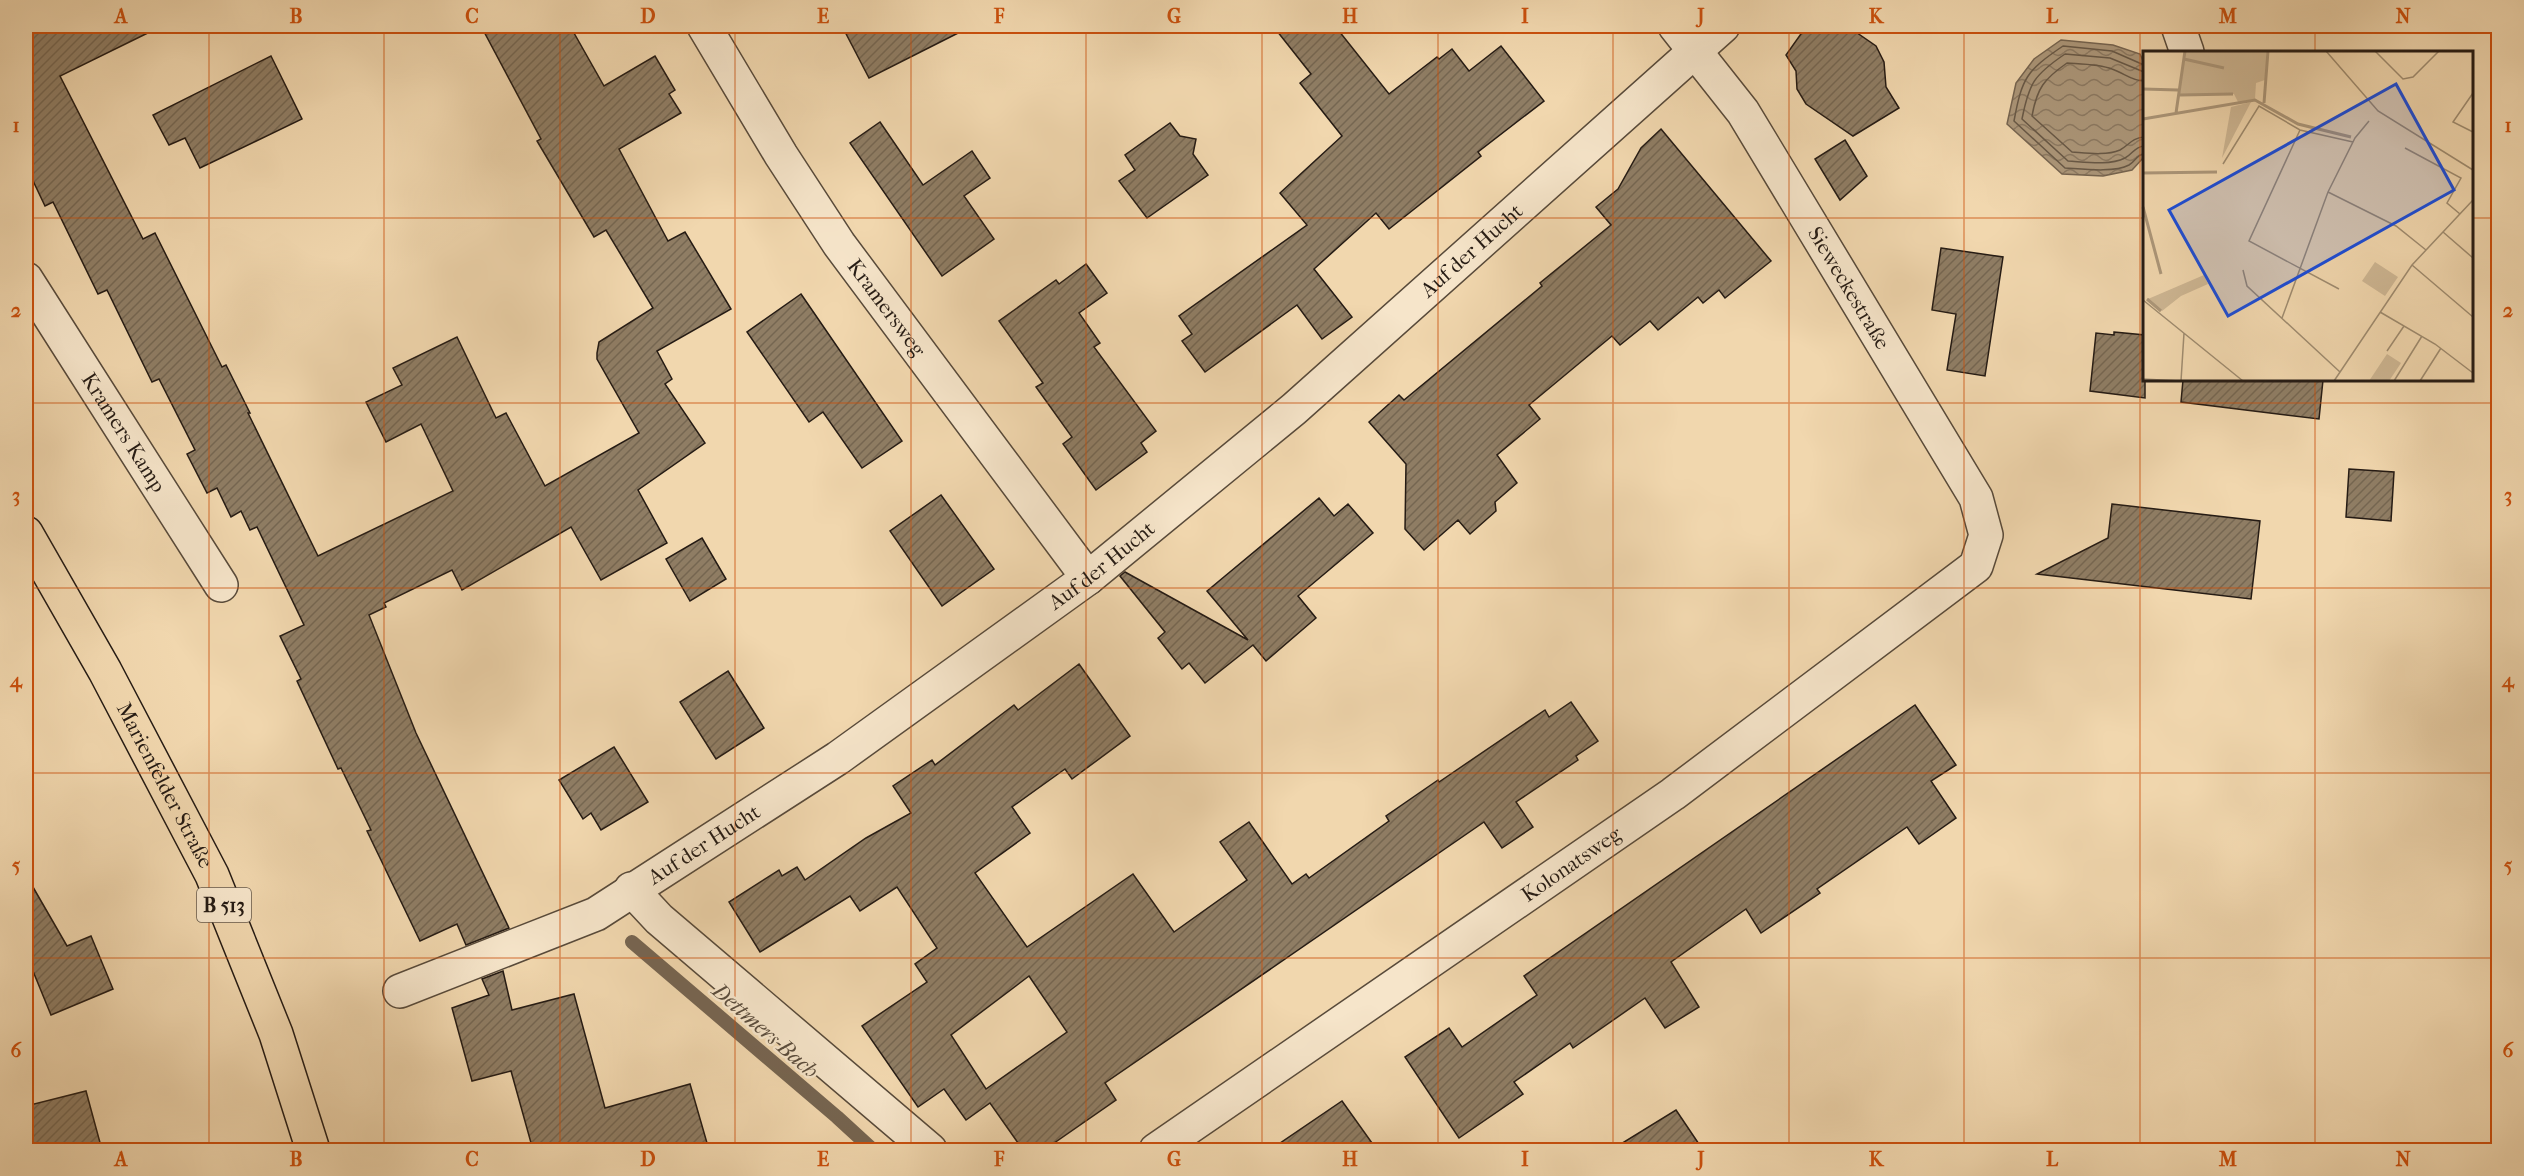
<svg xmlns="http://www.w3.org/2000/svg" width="2524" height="1176" font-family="'IM FELL French Canon',serif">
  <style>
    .water { fill: url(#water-waves); stroke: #766551; stroke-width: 1.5 }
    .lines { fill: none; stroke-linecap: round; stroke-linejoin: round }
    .shore { stroke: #685947; stroke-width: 1.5 }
    .stream { stroke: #766551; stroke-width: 14 }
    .building { fill: url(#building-hatch); stroke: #251b14; stroke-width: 1.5; fill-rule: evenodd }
    .minor-casing { stroke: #584a3a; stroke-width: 36 }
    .major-casing { stroke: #251b14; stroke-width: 36 }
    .minor { stroke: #f6e5ca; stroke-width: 33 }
    .major { stroke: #f1d7ae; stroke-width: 33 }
    .grid { fill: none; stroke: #cb500d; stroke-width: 1.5; stroke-opacity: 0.55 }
    .labels { text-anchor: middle; stroke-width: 5; stroke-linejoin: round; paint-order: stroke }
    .shield { fill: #f6e5ca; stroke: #64584b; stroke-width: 1.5 }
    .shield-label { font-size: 20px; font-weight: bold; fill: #251b14 }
    .street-label { font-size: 21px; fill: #251b14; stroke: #f6e5ca }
    .water-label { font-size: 22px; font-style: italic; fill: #5b4d3d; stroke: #f6e5ca }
    .inset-river { fill: none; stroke: #ac977a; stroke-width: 3 }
    .inset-road { fill: none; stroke: #9f8c70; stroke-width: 1.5 }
    .view { fill: #1d4ed8; fill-opacity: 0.15; stroke: #1d4ed8; stroke-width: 3 }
    .inset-edge { fill: none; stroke: #251b14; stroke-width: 3 }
    .neatline { fill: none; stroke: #cb500d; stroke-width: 2 }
    .grid-label { font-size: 20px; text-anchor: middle; font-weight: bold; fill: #cb500d }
  </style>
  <defs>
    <pattern id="water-waves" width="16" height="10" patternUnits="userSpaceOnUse" patternTransform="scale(1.5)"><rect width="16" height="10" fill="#ac977a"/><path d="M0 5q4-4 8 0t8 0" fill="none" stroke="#8c7a63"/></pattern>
    <pattern id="building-hatch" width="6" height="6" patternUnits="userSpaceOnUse" patternTransform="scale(1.5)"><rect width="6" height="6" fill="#8f7d64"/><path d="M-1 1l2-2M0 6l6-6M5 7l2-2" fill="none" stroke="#756651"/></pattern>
  </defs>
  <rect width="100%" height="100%" fill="#f1d7ae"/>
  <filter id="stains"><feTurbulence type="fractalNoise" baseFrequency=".00333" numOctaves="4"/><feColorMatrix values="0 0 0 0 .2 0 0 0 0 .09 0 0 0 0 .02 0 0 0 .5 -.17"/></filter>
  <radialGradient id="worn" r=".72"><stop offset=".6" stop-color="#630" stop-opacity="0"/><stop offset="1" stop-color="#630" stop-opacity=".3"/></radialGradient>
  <polygon class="water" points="2061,40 2113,45 2140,54 2144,63 2144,157 2132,170 2103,176 2062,174 2007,124 2016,83 2034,59"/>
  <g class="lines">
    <g class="shore">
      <path d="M2144,65L2112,51L2063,46C2026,71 2022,78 2014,121L2065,168C2082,169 2114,173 2129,165C2136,161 2136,155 2144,154"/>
      <path d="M2144,72L2110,58L2065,54C2034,75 2029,83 2022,119L2068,161C2085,162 2109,166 2125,158C2133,154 2134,147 2144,146"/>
      <path d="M2144,81C2132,81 2124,73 2112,69C2099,64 2082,64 2067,63C2044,79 2037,88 2032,116L2072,152C2086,153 2106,156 2120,150C2129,145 2132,138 2144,137"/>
    </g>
    <polyline class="stream" points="632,942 837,1117 873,1150"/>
  </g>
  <g class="building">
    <polygon points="26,26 162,26 60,76 143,239 155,233 222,367 226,365 250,413 248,413 318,556 453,491 421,424 386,442 366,402 402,385 393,368 457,337 496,418 506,413 545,486 639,433 597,359 597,353 599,342 653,308 606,230 594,237 537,141 541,139 481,26 570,26 604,86 655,56 675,90 669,94 681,113 619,149 668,241 685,232 731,309 657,351 672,379 665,384 705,443 638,490 667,543 601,580 571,527 462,590 452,570 384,603 386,607 369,615 416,733 509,928 466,945 457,924 420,941 367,831 371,830 341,768 338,769 297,681 301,679 280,636 304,625 257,527 250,530 241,511 231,517 217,488 207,493 187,454 195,450 159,379 152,382 107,290 98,294 53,202 45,206 26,166"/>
    <polygon points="842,26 972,26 869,78"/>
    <polygon points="1273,26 1335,26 1389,94 1437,57 1439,59 1452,49 1469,71 1501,46 1544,101 1478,152 1481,156 1389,229 1376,213 1314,269 1352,317 1322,339 1297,305 1205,372 1182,341 1192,334 1179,316 1307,225 1280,193 1342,136 1300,83 1311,74"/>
    <polygon points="1809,26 1847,26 1876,46 1884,62 1886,87 1899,108 1853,136 1806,104 1797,89 1796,71 1786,55 1803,31"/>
    <polygon points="271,56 302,119 200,168 185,138 169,145 153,115"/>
    <polygon points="880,122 923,185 972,151 990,178 964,196 994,239 942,276 850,143"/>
    <polygon points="1170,123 1180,136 1196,139 1193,154 1208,175 1147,218 1119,181 1135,170 1125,155"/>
    <polygon points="1661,129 1771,261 1725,298 1719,290 1703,303 1698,297 1658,330 1650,321 1620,345 1612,336 1529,405 1540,419 1497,455 1517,483 1495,502 1496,511 1470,534 1458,520 1424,550 1405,529 1406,464 1369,422 1399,395 1404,400 1542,286 1540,283 1611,225 1596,207 1618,189 1641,148"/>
    <polygon points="1845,140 1867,176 1840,200 1815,159"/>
    <polygon points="1941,248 2003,257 1985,376 1947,370 1956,314 1932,310"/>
    <polygon points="1086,264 1107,293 1079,313 1100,343 1094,347 1156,431 1141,443 1147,452 1096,490 1063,444 1072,437 1036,387 1043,383 999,321 1056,280 1059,284"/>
    <polygon points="801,294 902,441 862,468 823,412 809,422 747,332"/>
    <polygon points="2114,332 2145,335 2145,398 2090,391 2096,333 2114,335"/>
    <polygon points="2183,380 2323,380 2319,419 2181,402"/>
    <polygon points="2349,469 2394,472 2391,521 2346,517"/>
    <polygon points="941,495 994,569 942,606 890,531"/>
    <polygon points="1319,498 1334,516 1348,504 1373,533 1298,596 1316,618 1266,661 1253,645 1205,683 1189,663 1182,669 1158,638 1165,632 1120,576 1125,572 1248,640 1207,591"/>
    <polygon points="2112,504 2260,521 2251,599 2037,574 2108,538"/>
    <polygon points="702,538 726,579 690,601 666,559"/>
    <path d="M1079,664L1130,736L1072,779L1065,769L1012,807L1030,833L975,873L1027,947L1133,874L1174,932L1247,880L1220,842L1249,822L1292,884L1306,874L1309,878L1389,821L1386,816L1438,780L1439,782L1545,710L1549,717L1571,702L1598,741L1576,756L1578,760L1516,802L1533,827L1502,848L1484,822L1105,1083L1116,1100L1044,1150H1023L990,1103L966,1120L944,1089L918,1107L862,1026L927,982L915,964L937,948L897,887L860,911L850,896L760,952L729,902L779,870L782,876L797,867L805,880L866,838L911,813L893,786L932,760L935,765L1014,705L1018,710ZM1029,976L1067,1032L986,1089L951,1035Z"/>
    <polygon points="728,671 764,728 716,759 680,702"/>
    <polygon points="1915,705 1956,765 1931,781 1956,818 1919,844 1907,827 1817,889 1820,893 1761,933 1746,909 1671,962 1699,1007 1665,1028 1645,998 1573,1048 1570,1043 1514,1082 1523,1094 1459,1138 1405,1057 1449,1028 1462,1047 1537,995 1524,976"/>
    <polygon points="614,747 648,802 601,830 591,813 583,819 559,780"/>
    <polygon points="26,875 67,946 91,936 113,989 51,1015 26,954"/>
    <polygon points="503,971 512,1010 574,994 605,1108 690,1084 709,1150 533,1150 511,1071 472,1081 452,1008 489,995 482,979"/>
    <polygon points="86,1091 102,1150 30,1150 26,1134 26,1106"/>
    <polygon points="1342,1101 1377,1150 1270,1150"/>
    <polygon points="1676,1110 1703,1150 1611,1150"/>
  </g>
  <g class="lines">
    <defs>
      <g id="minor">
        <path id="s1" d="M704,26L781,155L839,244L1088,578"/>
        <polyline points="2178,26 2187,52"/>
        <path id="s2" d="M26,279L221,585"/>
        <polyline points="631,889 659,919 930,1150"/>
        <path id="s3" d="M400,991L596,914L838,758L1088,578L1294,409L1723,26"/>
        <path id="s4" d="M1156,1150L1673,794L1976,566L1986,535L1976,498L1743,112L1675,26"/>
      </g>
      <g id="major">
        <path id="s5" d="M26,533L105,671L212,875L276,1034L313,1150"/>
      </g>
    </defs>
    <use href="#minor" class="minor-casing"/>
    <use href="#major" class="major-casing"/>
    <use href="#minor" class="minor"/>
    <use href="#major" class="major"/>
  </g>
  <path class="grid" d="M209,26V1150M384,26V1150M560,26V1150M735,26V1150M911,26V1150M1086,26V1150M1262,26V1150M1438,26V1150M1613,26V1150M1789,26V1150M1964,26V1150M2140,26V1150M2315,26V52M26,218H2144M2472,218H2498M2315,380V1150M26,403H2498M26,588H2498M26,773H2498M26,958H2498"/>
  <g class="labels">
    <rect class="shield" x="197" y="888" width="54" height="34" rx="4.5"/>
    <g class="shield-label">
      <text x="224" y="912">B 513</text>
    </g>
    <g class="street-label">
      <text dy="7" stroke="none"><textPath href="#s3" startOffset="1311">Auf der Hucht</textPath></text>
      <text transform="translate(1849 288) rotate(59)" y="7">Sieweckestraße</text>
      <text dy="7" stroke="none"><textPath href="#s1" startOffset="336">Kramersweg</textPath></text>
      <text dy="7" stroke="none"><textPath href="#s2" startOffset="182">Kramers Kamp</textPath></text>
      <text dy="7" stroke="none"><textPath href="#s3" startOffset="825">Auf der Hucht</textPath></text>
      <text dy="7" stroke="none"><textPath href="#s5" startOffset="288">Marienfelder Straße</textPath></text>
      <text dy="7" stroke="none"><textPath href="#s3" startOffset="339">Auf der Hucht</textPath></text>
      <text dy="7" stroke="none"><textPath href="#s4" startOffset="504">Kolonatsweg</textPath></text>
    </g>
    <g class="water-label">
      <text transform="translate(766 1030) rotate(41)" y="8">Dettmers Bach</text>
    </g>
  </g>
  <g transform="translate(2143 51)">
    <rect width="330" height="330" fill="#f1d7ae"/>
    <path d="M91,0H124L122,29L113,32L112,48L95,51L91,43ZM232,211L255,226L242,245L219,230ZM61,224L65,233L38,245L19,260L5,248Z" fill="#ceb794"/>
    <path d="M43,0H91V43H36ZM108,51L79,107L88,56Z" fill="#ceb794"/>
    <path d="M244,303L258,312L246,330H226Z" fill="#ceb794"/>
    <path class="inset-river" d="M41,8L81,17M0,38L35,39M37,44L90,43M121,52L125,0M33,62L42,0M0,68L112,49L155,73L208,86M0,122L74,121M0,156L18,223M4,248L18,260"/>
    <path class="inset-road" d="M183,0L235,60L330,119M232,0L260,28L270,26L296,0M330,42L310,71L330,81M157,79L106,190L196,238M262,97L318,127L304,152L317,163M80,113L116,55L157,79L210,91M185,141L253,175L283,199M300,181L330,207M269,214L330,266M100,219L104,235L197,321M0,249L100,330M237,261L292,293L330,322M139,267L185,141L212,87L226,70M244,300L261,275M0,328L37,330M38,330L41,282M191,330L269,214L330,149M251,330L279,285M277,330L298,297"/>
    <path class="view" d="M253,33L311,139L85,265L26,159Z"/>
    <rect width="330" height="330" class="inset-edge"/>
  </g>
  <rect width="2524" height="1176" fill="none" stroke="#f1d7ae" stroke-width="66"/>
  <rect x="33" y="33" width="2458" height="1110" class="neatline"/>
  <g class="grid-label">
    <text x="121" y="23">A</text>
    <text x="296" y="23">B</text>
    <text x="472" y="23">C</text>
    <text x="648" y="23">D</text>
    <text x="823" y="23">E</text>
    <text x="999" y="23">F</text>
    <text x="1174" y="23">G</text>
    <text x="1350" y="23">H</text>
    <text x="1525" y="23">I</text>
    <text x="1701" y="23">J</text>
    <text x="1876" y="23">K</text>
    <text x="2052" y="23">L</text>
    <text x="2228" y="23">M</text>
    <text x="2403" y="23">N</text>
    <text x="16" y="132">1</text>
    <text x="2508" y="132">1</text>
    <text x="16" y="317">2</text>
    <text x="2508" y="317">2</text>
    <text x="16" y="502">3</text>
    <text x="2508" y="502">3</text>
    <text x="16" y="687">4</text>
    <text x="2508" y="687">4</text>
    <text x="16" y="872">5</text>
    <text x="2508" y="872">5</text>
    <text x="16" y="1057">6</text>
    <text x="2508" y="1057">6</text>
    <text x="121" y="1166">A</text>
    <text x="296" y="1166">B</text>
    <text x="472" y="1166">C</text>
    <text x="648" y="1166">D</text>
    <text x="823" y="1166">E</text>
    <text x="999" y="1166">F</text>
    <text x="1174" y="1166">G</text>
    <text x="1350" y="1166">H</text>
    <text x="1525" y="1166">I</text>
    <text x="1701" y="1166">J</text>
    <text x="1876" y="1166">K</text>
    <text x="2052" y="1166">L</text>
    <text x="2228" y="1166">M</text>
    <text x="2403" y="1166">N</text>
  </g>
  <rect width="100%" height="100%" filter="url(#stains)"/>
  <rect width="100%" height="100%" fill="url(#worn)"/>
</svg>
